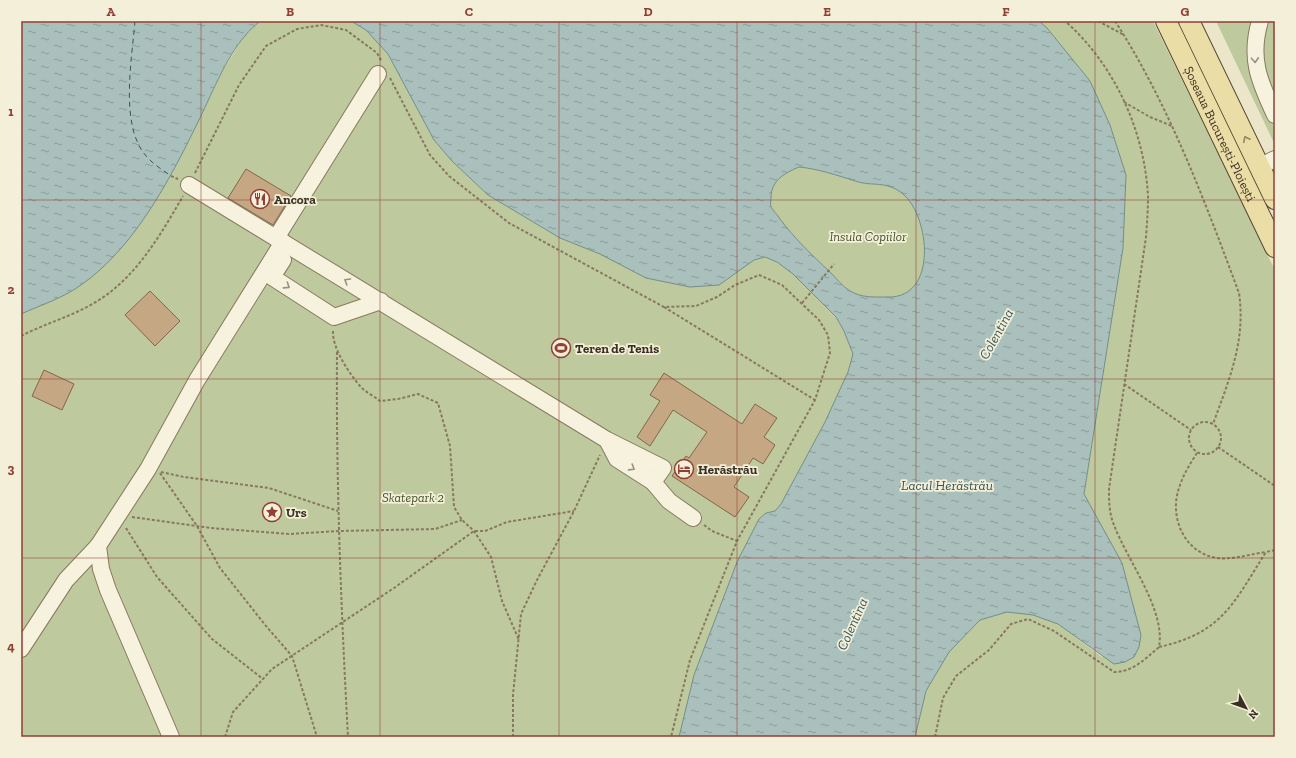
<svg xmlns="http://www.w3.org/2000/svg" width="1296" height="758" font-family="'Zilla Slab',serif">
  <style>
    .green { fill: #bfc99e }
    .water { fill: url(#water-ripples); stroke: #718e8a; fill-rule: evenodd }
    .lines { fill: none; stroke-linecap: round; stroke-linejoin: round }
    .ferry { stroke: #335557; stroke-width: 1; stroke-dasharray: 5 4; stroke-linecap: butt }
    .building { fill: #c6a783; stroke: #846648 }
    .minor-casing { stroke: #877960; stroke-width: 18 }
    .major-casing { stroke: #554733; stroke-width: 22 }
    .path { stroke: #877960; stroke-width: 2; stroke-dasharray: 3 2; stroke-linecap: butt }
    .minor { stroke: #f7f2dd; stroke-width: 16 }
    .major { stroke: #eadda6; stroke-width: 20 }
    .oneway { stroke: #989080 }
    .oneway2 { stroke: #928664 }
    .grid { fill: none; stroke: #913f35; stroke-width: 1; stroke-opacity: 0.55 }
    .labels { text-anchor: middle; stroke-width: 3.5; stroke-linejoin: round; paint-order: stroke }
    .street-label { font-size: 13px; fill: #392f22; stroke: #f3efd9 }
    .poi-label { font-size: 13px; font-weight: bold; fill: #392f22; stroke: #f3efd9; text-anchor: start }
    .park-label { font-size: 13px; font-style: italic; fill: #44532a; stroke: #f3efd9 }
    .water-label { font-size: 14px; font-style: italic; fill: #335557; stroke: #f3efd9 }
    .neatline { fill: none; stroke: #913f35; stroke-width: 1.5 }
    .grid-label { font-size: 13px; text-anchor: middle; font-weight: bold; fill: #913f35 }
  </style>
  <defs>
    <pattern id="water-ripples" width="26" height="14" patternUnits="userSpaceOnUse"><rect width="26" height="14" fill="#aac0bc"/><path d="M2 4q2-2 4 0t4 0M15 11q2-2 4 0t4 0" fill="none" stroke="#8b9c98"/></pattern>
  </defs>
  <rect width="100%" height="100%" fill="#ebe5ca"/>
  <g class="green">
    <polygon points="260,21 351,21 366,30 388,54 434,140 452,161 488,195 560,238 600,254 741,268 754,260 765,257 777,262 793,274 836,318 844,331 853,354 848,372 825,422 781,504 775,511 766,513 759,519 737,562 694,675 679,737 21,737 21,314 58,298 81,285 150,210 170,176 222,72 244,36"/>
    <polygon points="1039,21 1153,21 1275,270 1275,737 915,737 926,691 949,652 980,620 1007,612 1033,614 1058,624 1102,657 1141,635 1122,563 1084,495 1123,248 1126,175 1110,125 1090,81 1047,28"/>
    <polygon points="1216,21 1253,21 1255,87 1275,129 1275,145"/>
    <polygon points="1265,21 1275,21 1275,99 1269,90 1260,48"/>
    <path d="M799,167C819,169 836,175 855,181C873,187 886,180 903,194C930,217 938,298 888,297C874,297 861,298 850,291C842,286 836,278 830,272C812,255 795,239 780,219C778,215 773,211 771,207C770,204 771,200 771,198C771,180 785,173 799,167Z"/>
  </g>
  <g class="water">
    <path d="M21,21H260C255,26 249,30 245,36C226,57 210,98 197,124C169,181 134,248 81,285C63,298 41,305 21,314Z"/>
    <path d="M351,21H1039L1047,28L1090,81L1110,125L1126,175L1123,248L1084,494L1122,563L1141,635L1139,647L1134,657L1125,662L1114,664L1058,624L1033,615L1007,612L980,620L949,652L926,691L915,737H679L694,675L737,562L759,519L766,513L775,511L781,504L825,422L848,372L853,354L844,331L836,317L793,274L777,262L765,257L754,260L719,285L690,287L646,278L600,254L560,238L488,195L452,161L434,140L388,54L366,30ZM799,167C819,169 836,175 855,181C873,187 886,180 903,194C930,217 938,298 888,297C874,297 862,298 850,291C842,286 836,278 830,272C812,255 795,239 780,219C778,215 773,211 771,207C770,204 771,200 771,198C771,180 785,173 799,167Z"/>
  </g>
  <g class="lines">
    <path class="ferry" d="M135,21C132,59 119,127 147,157C154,165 163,170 171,176"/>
  </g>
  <g class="building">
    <polygon points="246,169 291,196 273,225 228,198"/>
    <polygon points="150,291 180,321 155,346 125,315"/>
    <polygon points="44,370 74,384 62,410 32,396"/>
    <polygon points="664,373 742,424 755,404 777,418 764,437 775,445 763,464 753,458 734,487 749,497 735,517 672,476 686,456 689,458 707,432 673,410 650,446 637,437 660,401 650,395"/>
  </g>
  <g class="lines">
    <defs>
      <g id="minor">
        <path d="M1260,21C1249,58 1259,81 1275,115"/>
        <polyline points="1259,167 1275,159"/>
        <polyline points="189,185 607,440 663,468 653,482 617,459 607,440"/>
        <polyline points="276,238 378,74"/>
        <polyline points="283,260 272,277 334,317 381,301"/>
        <polyline points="653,482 669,501 693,518"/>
        <polyline points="21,649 66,580 98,546"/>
        <polyline points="171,737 108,590 101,569 98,546 148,469 197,380 283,242"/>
      </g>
      <g id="major">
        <path id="s1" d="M1166,21L1275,247"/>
        <polyline points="1189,21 1275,199"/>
      </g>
    </defs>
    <use href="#minor" class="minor-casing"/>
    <use href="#major" class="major-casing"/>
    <g class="path">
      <polyline points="1098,21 1124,35"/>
      <path d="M1115,21C1169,105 1204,199 1239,293C1246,341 1229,380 1213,424"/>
      <polyline points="390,78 430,155 449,176 509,223 664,307 696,306 717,297 735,285 759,275 782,285 819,320 828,335 830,353 815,400 737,541 690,660 671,737"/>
      <polyline points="1124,102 1150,117 1172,126"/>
      <polyline points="195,173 239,85 266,46 297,29 321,25 346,30 377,53 382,62"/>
      <polyline points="171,176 178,179"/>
      <polyline points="802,303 834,264"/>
      <polyline points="664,307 815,400"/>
      <path d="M333,331C332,348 349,373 360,386C365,392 374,396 380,401L398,399L418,394L438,403L450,446L454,507L462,520L474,531L491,557L502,601L519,640"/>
      <path d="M21,336C46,323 74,316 99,300C137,276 161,234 183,196"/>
      <path d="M337,352C336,480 341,609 348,737"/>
      <polyline points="1124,384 1191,430"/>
      <circle cx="1205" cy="438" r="16"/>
      <polyline points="1218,447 1275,486"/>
      <path d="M1197,453C1190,464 1183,475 1179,488C1169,517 1184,553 1217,558C1233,560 1250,554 1266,552"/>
      <polyline points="161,472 184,477 269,488 338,511"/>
      <polyline points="160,473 197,526 220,568 266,626 292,656 317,737"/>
      <polyline points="132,517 211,528 289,534 339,531 435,529 462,520"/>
      <polyline points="704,525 712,531 737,541"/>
      <polyline points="126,528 157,577 212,639 263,679"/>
      <path d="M1159,647C1223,633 1234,602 1266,552L1275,550"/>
      <polyline points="225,737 233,712 272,669 394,588 474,531 485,531 507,522 574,511"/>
      <polyline points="513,737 513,695 521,614 537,580 574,511 600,455"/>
      <path d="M935,737L943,698L956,676L989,650L1011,624L1028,619L1054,631L1114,672C1133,672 1145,659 1159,647C1166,610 1127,560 1114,525C1109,513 1109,501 1109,489L1146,237C1147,223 1148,210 1148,197C1145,131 1114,64 1065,21"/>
    </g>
    <use href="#minor" class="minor"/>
    <use href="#major" class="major"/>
  </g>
  <defs><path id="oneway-chevron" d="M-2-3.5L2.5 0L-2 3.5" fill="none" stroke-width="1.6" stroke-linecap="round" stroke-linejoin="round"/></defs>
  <g class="oneway">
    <use href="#oneway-chevron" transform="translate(1255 60) rotate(87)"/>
    <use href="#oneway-chevron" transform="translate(347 281) rotate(-149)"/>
    <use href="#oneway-chevron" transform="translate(287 286) rotate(33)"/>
    <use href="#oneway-chevron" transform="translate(632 468) rotate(32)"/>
  </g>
  <use class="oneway2" href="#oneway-chevron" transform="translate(1246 139) rotate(-116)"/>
  <path class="grid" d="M201,21V737M380,21V737M559,21V737M737,21V737M916,21V737M1095,21V737M21,200H1275M21,379H1275M21,558H1275"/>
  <defs>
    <symbol id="restaurant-ring" viewBox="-11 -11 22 22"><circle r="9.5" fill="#f3efd9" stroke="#913f35" stroke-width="1.5"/><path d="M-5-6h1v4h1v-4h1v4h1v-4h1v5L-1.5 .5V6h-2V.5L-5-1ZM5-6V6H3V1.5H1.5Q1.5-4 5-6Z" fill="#913f35"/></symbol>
    <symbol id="stadium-ring" viewBox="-11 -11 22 22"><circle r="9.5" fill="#f3efd9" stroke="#913f35" stroke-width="1.5"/><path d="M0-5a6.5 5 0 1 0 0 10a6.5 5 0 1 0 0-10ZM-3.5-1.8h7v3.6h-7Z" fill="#913f35"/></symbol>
    <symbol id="hotel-ring" viewBox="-11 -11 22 22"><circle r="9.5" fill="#f3efd9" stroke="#913f35" stroke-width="1.5"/><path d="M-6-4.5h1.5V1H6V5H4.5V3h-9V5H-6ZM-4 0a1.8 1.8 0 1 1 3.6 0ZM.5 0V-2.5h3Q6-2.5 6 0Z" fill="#913f35"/></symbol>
    <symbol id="sight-ring" viewBox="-11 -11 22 22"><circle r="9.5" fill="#f3efd9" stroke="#913f35" stroke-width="1.5"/><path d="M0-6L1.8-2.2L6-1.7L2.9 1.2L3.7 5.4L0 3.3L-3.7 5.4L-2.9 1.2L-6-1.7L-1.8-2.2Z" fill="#913f35"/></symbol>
  </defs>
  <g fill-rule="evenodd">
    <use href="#restaurant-ring" x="249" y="188" width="22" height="22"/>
    <use href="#stadium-ring" x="550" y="337" width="22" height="22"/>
    <use href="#hotel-ring" x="673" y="458" width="22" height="22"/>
    <use href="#sight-ring" x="261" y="501" width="22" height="22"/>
  </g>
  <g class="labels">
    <g class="street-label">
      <text dy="5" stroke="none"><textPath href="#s1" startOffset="125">Șoseaua București-Ploiești</textPath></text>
    </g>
    <g class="poi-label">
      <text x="274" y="204">Ancora</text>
      <text x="575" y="353">Teren de Tenis</text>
      <text x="698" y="474">Herăstrău</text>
      <text x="286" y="517">Urs</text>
    </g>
    <g class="park-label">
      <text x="868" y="241">Insula Copiilor</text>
      <text x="413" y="502">Skatepark 2</text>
    </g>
    <g class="water-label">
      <text transform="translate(996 334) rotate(-61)" y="5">Colentina</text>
      <text x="947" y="490">Lacul Herăstrău</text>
      <text transform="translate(852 624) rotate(-66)" y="5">Colentina</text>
    </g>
  </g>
  <rect width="1296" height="758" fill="none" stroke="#f3efd9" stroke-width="44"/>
  <g transform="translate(1246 708) rotate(131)" stroke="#f3efd9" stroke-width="3" paint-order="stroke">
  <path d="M0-3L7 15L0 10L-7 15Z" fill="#392f22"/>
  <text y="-6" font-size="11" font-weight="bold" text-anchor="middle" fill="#392f22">N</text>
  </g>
  <rect x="22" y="22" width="1252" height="714" class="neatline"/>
  <g class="grid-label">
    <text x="111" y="16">A</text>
    <text x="290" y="16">B</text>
    <text x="469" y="16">C</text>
    <text x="648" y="16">D</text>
    <text x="827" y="16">E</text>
    <text x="1006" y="16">F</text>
    <text x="1185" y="16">G</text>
    <text x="11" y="116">1</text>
    <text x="11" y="294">2</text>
    <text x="11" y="473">3</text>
    <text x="11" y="651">4</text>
  </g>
</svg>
